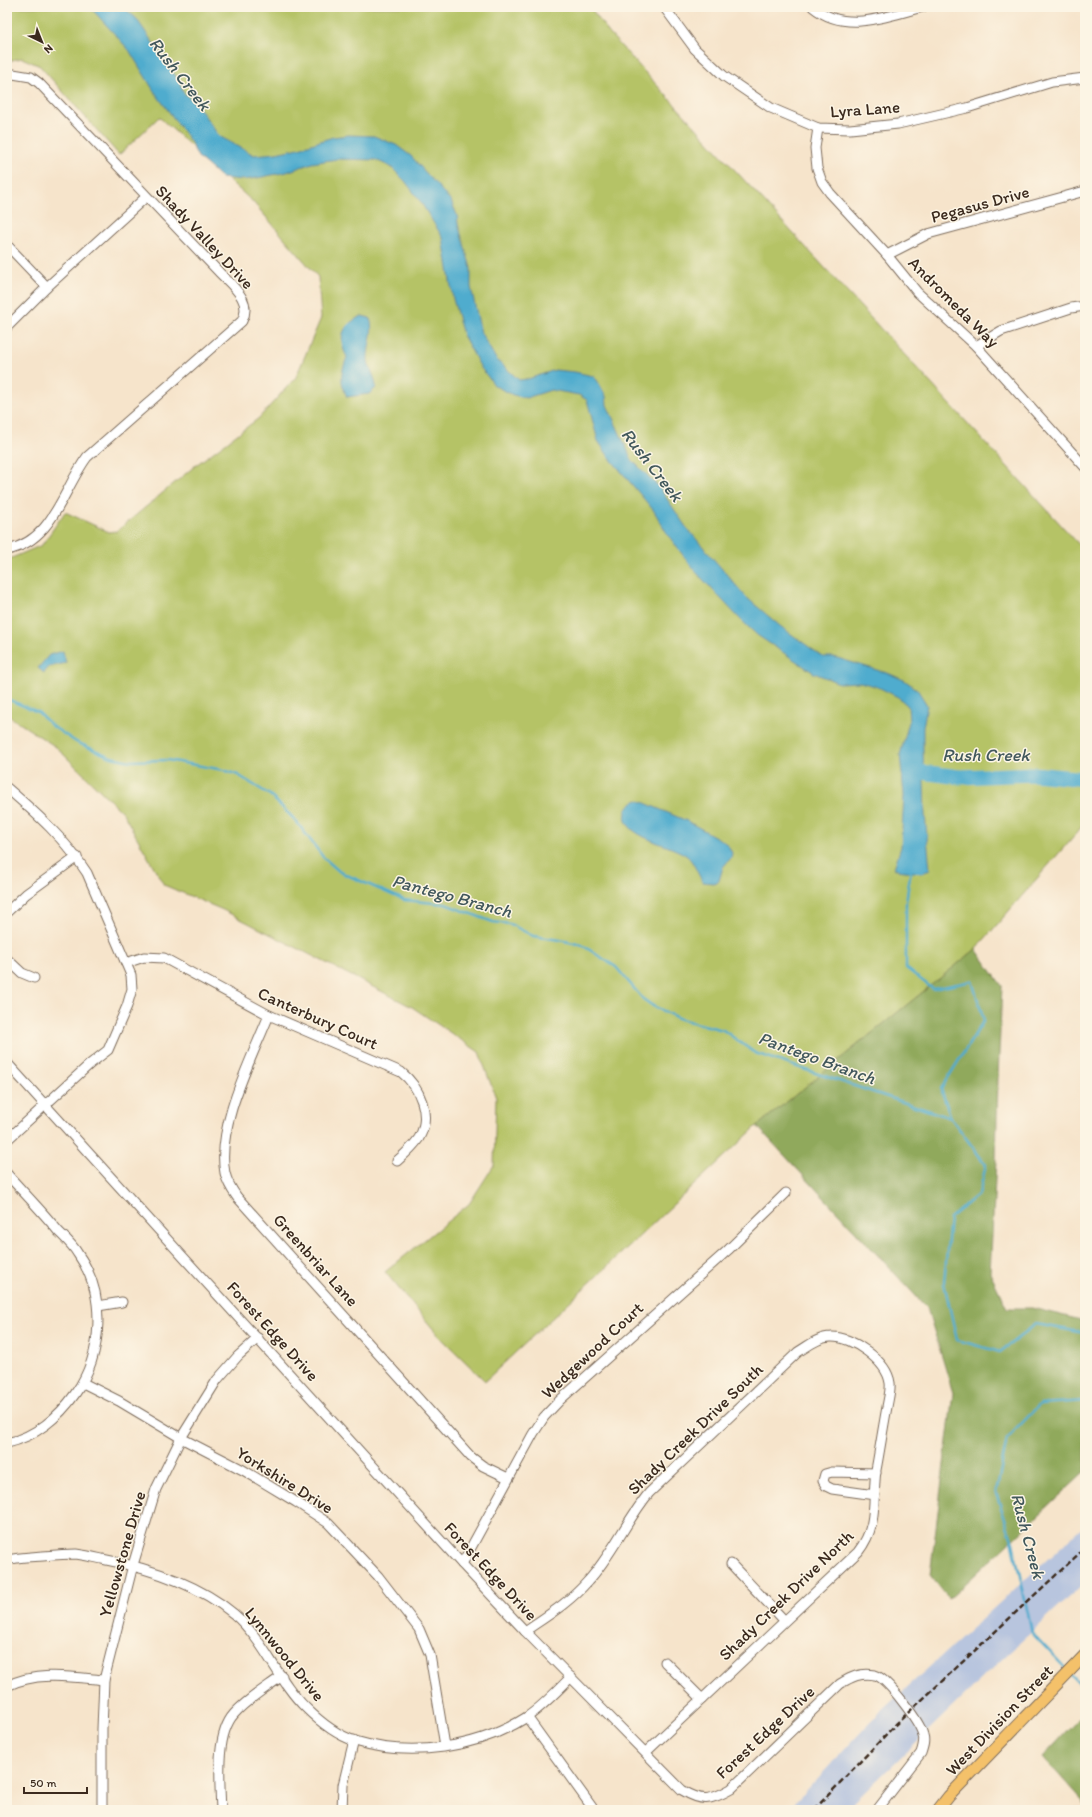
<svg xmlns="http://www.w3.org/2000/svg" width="1092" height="1817" font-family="Itim,sans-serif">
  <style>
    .industrial { fill: #b8c5de }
    .green { fill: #b5c366; stroke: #787642 }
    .forest { fill: #90a95b; stroke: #666a3c }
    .water { fill: #50acce; stroke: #466b76 }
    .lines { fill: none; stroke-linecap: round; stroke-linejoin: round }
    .stream { stroke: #50acce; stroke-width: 2.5 }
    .river { stroke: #50acce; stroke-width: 15 }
    .minor-casing { stroke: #7c6b5b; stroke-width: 11 }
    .major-casing { stroke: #7c6b5b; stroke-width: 13 }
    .minor { stroke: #fff; stroke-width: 9 }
    .major { stroke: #f4c16a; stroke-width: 11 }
    .rail { stroke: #3b2a1e; stroke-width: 2.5; stroke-dasharray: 6 3; stroke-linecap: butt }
    .labels { text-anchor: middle; stroke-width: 3; stroke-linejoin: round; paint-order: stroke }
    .street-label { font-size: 17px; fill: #3b2a1e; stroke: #fcf5e5 }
    .water-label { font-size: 18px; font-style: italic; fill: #42585c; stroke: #fcf5e5 }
  </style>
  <rect width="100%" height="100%" fill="#fcf5e5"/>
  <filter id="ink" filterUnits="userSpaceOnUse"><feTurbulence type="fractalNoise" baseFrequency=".025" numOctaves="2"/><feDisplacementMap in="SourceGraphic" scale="8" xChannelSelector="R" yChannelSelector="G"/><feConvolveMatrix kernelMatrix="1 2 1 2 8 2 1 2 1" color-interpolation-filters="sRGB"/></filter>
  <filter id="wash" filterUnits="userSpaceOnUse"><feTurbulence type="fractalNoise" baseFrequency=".012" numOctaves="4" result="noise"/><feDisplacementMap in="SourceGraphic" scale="16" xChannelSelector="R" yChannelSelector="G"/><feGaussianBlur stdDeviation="0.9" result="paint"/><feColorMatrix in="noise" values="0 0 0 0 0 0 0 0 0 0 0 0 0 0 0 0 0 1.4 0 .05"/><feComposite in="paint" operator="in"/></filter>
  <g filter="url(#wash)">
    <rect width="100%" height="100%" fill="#f6e4cb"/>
    <polygon class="industrial" points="1085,1525 1085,1582 998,1663 846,1810 788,1810 879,1713"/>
    <polygon class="green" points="7,7 590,7 609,33 1085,551 1085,823 976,949 757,1126 485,1381 440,1337 385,1272 469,1204 494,1165 496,1098 479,1052 412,1007 223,910 164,885 123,813 56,747 7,715 7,560 42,545 65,512 109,532 117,531 196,465 259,418 296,377 321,318 318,277 253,202 159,117 119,155 40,66 22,58 7,61"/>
    <g class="forest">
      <polygon points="976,949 1002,986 998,1077 996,1161 990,1273 1007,1308 1032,1308 1085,1321 1085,1472 949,1599 930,1575 953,1393 927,1308 757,1126"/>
      <polygon points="1085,1712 1085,1804 1043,1757"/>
    </g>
    <g class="water">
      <polygon points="90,7 123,7 136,18 179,81 183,92 198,106 219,136 254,155 276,153 299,148 333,137 349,135 374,136 396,145 411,156 451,201 457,215 458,224 471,268 471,287 481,333 496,359 519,380 528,379 555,370 575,372 593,376 597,380 606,396 607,405 632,460 659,487 686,527 746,597 780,626 823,657 834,657 890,674 904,680 917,689 927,705 923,728 923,749 925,814 930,870 922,873 897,870 894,868 901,847 904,795 900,755 909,722 908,706 898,697 878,687 860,682 839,683 814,673 757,635 740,619 694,570 668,535 654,511 609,457 598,441 587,400 579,395 551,390 526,398 513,395 495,386 481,368 463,335 453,299 443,238 420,201 405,181 391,167 376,160 337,159 312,163 287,172 257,178 243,180 222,178 198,157 190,141 154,91 129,50"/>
      <path d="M362,316L370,318C375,333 367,346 368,361C370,370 376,378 376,388L369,394L347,397C339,379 341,374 347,357C337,339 342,324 362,316Z"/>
      <polygon points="63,651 66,663 49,667 44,673 38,668 49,655"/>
      <path d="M638,800L687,821L723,841L729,847L732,853L731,858L723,867L719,881L713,883L703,882C697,874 695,863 687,856C672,844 619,837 626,812C627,806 632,802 638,800Z"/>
    </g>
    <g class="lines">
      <g class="stream">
        <polyline points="7,699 38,712 52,726 76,742 111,757 130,761 167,760 224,770 238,775 270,795 296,821 323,857 340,872 404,900 445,904 493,922 510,924 533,936 560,940 582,945 616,967 643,999 653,1006 680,1019 723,1030 755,1053 951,1118"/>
        <polyline points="911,869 906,902 906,968 933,989 972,981 984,1020 941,1089 951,1118 986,1165 979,1194 950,1218 944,1283 957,1340 1000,1352 1036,1324 1085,1333"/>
        <polyline points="1067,1670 1032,1633 1013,1543 996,1493 1007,1439 1040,1404 1085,1401"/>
        <polyline points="1070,1674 1085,1690"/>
      </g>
      <polyline class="river" points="913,762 914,771 959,777 1034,774 1085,779"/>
    </g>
  </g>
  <g filter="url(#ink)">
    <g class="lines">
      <defs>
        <g id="minor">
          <polyline points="664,7 695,49 724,76 771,108 818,128 850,129 898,124 967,108 1052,82 1085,78"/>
          <path d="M813,7C846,34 887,16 923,7"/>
          <path d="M7,73L31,77L39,83L218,271C232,286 253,300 242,321L87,457C62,491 53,541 7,550"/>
          <polyline points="818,128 815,148 817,168 822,182 830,193 887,255 917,292 976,346 1085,467"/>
          <polyline points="7,245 47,287"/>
          <polyline points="887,255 928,234 1085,191"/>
          <polyline points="7,327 47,287 146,197"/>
          <polyline points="976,346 1001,331 1071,308 1085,306"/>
          <path d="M7,788C37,814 65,839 87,873L131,975L132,989L127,1006L108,1050L90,1064L7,1140"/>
          <polyline points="7,912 26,894 77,857"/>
          <polyline points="7,959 22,973 34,978"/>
          <path d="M126,963L144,957L164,958L269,1015L401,1072C420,1087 432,1115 419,1138C413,1147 405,1154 397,1161"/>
          <path d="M269,1015C252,1058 216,1126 225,1173C227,1182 232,1190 237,1197L471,1457L483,1466L508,1478"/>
          <path d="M7,1063L462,1564L525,1631L682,1790C702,1802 710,1801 731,1789L840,1684C851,1677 861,1672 875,1675C887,1678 920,1722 923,1735C925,1741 923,1747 921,1753L877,1810"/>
          <path d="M7,1174C24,1193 42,1211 58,1231C65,1238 73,1245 78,1254C107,1295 103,1354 75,1394C59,1417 35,1437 7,1443"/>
          <polyline points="98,1306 122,1302"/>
          <polyline points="83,1383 119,1401 181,1438 243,1470 296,1502 328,1523 378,1576 419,1629 430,1655 445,1746"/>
          <polyline points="875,1495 832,1489 826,1486 823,1481 825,1474 832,1472 876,1473"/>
          <path d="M7,1560C19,1557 31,1557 43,1556C54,1555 65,1554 76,1554C84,1555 93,1557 102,1559C149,1568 197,1583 234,1614C265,1641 278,1681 306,1708C319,1721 337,1735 355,1741C411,1758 478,1748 527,1717C543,1706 557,1691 571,1677"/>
          <polyline points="462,1564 533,1434 544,1417 560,1400 728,1250 786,1193"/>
          <polyline points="731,1564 784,1620"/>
          <path d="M525,1631C547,1616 570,1602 588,1581C612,1555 626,1521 649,1493L798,1352C808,1346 819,1337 831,1337C852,1336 887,1361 890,1383C891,1390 888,1400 887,1407C883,1428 880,1449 876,1470C872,1501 879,1525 858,1552L646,1752"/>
          <polyline points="665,1662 702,1699"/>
          <path d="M7,1686C37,1671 72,1677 104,1680"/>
          <polyline points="527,1717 594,1810"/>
          <polyline points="102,1810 102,1729 104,1680 133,1565 156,1489 181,1438 217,1380 238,1356 258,1338"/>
          <path d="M221,1810C220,1783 215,1735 234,1714C247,1699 266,1688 282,1676"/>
          <polyline points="342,1810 343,1785 354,1740"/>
        </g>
        <polyline id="major" points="938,1810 949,1796 1085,1655"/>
      </defs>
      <use href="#minor" class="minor-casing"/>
      <use href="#major" class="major-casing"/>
      <use href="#minor" class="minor"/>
      <use href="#major" class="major"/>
      <polyline class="rail" points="814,1810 896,1724 1085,1548"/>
    </g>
  </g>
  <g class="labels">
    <g class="street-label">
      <text transform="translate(865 109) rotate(-4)" y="6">Lyra Lane</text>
      <text transform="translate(980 204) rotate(-15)" y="6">Pegasus Drive</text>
      <text transform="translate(205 237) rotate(47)" y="6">Shady Valley Drive</text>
      <text transform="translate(954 302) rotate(45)" y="6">Andromeda Way</text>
      <text transform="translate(318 1018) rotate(24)" y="6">Canterbury Court</text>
      <text transform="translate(316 1260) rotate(48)" y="6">Greenbriar Lane</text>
      <text transform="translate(273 1331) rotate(48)" y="6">Forest Edge Drive</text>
      <text transform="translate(592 1350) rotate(-43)" y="6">Wedgewood Court</text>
      <text transform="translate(695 1429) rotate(-44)" y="6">Shady Creek Drive South</text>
      <text transform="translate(285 1480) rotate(32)" y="6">Yorkshire Drive</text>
      <text transform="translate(122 1554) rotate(-74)" y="6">Yellowstone Drive</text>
      <text transform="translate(491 1571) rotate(47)" y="6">Forest Edge Drive</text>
      <text transform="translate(786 1595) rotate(-44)" y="6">Shady Creek Drive North</text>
      <text transform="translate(285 1654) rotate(51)" y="6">Lynnwood Drive</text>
      <text transform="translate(999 1720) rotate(-46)" y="6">West Division Street</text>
      <text transform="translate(765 1732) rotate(-43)" y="6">Forest Edge Drive</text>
    </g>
    <g class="water-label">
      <text transform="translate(180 74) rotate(52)" y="6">Rush Creek</text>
      <text transform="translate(652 465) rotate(52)" y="6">Rush Creek</text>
      <text x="986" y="761">Rush Creek</text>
      <text transform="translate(452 896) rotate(15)" y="6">Pantego Branch</text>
      <text transform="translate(817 1058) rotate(20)" y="6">Pantego Branch</text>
      <text transform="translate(1028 1536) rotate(75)" y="6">Rush Creek</text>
    </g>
  </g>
  <rect width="1092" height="1817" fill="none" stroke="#fcf5e5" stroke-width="24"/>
  <g transform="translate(42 42) rotate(137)" stroke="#fcf5e5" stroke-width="3" paint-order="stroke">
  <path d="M0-3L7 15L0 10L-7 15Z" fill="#3b2a1e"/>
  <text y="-6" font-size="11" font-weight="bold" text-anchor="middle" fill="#3b2a1e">N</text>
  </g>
  <path d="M24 1787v6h63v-6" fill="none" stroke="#3b2a1e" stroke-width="2"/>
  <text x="30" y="1787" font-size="12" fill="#3b2a1e" stroke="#fcf5e5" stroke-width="3" paint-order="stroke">50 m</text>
</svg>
